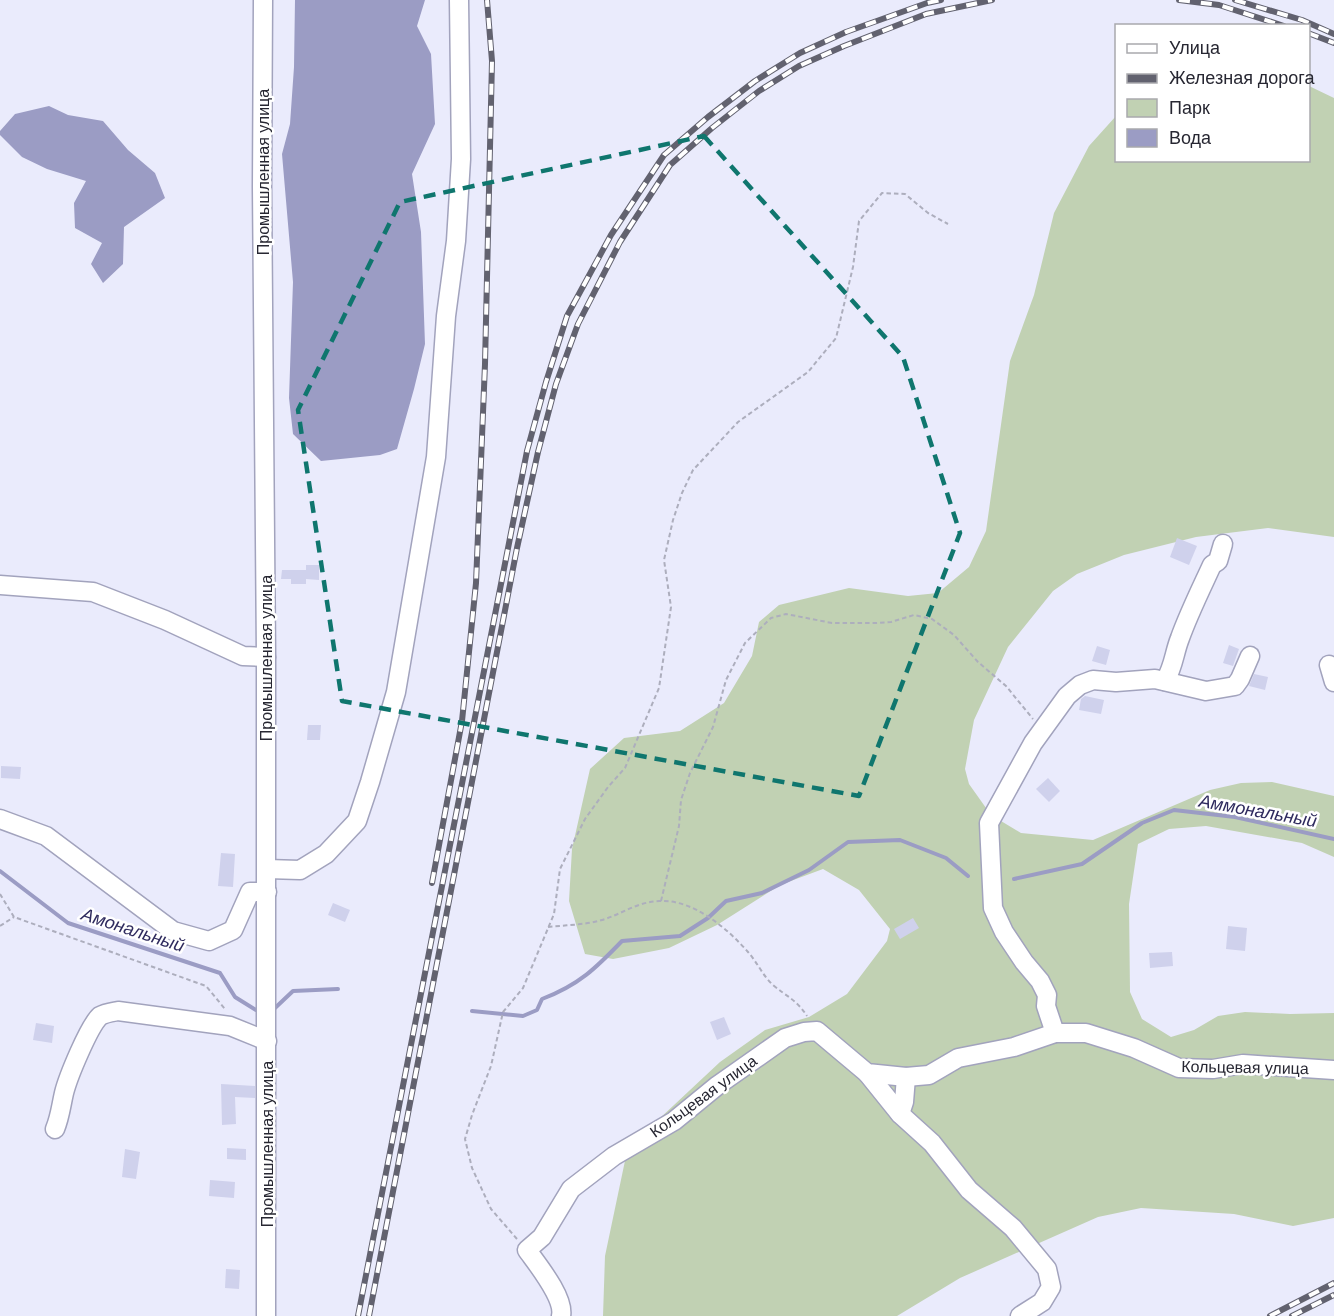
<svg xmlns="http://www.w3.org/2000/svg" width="1334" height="1316" font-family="'DM Sans',sans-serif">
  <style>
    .green { fill: #c1d1b3 }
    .water { fill: #9b9cc4 }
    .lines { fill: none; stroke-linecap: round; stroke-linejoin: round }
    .stream { stroke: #9b9cc4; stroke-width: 4 }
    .building { fill: #cfd1ec }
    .minor-casing { stroke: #a2a3bd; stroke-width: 21 }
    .path { stroke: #adaebd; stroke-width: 2; stroke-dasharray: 4.5 3; stroke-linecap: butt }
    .minor { stroke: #fff; stroke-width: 18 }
    .rail-casing { stroke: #62626f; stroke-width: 6 }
    .rail { stroke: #fff; stroke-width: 4; stroke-dasharray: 11; stroke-linecap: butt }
    .marked { fill: none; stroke: #0f766e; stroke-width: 4.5; stroke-dasharray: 12 8; stroke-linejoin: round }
    .labels { text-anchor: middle; stroke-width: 5; stroke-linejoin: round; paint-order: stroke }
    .street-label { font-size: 16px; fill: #272732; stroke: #fff }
    .water-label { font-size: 18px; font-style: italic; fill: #2f2b5e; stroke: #fff }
  </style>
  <rect width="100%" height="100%" fill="#eaebfc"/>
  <polygon class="green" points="1309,86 1334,98 1334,537 1268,528 1196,537 1124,555 1077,574 1053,591 1008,647 974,720 965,769 969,784 991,815 1021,833 1093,840 1210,790 1241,783 1272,782 1334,796 1334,857 1302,843 1206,826 1169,829 1138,844 1129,904 1130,992 1142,1019 1171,1037 1194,1030 1218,1016 1245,1012 1290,1014 1334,1013 1334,1218 1293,1226 1234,1214 1141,1208 1098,1217 960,1278 897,1316 603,1316 605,1256 626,1156 643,1134 720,1062 765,1030 809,1017 847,994 887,941 890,929 859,890 823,869 780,885 717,925 669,948 613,959 585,954 569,901 572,849 590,769 624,738 680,731 724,703 752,656 759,622 779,605 849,588 908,596 938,593 969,567 986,531 1010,361 1034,295 1054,213 1089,146 1116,116 1116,160 1308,160"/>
  <g class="water">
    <polygon points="295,0 425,0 417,26 431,54 435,124 412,174 421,232 425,344 414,389 397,449 380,455 321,461 293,434 289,398 293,282 282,154 290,124 294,67"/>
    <polygon points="49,106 68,115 103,121 128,150 155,173 165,198 124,227 123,264 103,283 91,264 102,243 75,228 74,203 86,181 47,169 22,157 0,135 0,131 15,114"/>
  </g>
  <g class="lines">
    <g class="stream">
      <polyline points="0,871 68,923 220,973 235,997 256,1010"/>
      <polyline points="1014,879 1082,864 1142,823 1174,810 1235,817 1334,839"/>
      <polyline points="275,1008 293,991 338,989"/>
      <path d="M472,1011L523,1016L537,1010L542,999C579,985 596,968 622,941L680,936L708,918L726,901L762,893L809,870L848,842L900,840L946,858L968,876"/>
    </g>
  </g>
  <g class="building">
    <polygon points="1177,538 1197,546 1189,565 1170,557"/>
    <polygon points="306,565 319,565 319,580 306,579 306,584 291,584 291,579 281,579 282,570 306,570"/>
    <polygon points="1229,645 1239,649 1233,666 1223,663"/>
    <polygon points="1097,646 1110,650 1106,665 1092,661"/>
    <polygon points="1254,674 1268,677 1265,690 1249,686"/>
    <polygon points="1085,696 1104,700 1101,714 1079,710 1081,699"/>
    <polygon points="308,725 321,725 320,740 307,740"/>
    <polygon points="1,766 21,767 20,779 1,778"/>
    <polygon points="1048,778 1060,791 1049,802 1036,789"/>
    <polygon points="221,853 235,854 233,887 218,886"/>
    <polygon points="333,903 350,910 345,922 328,915"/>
    <polygon points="913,918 919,928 900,939 894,929"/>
    <polygon points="1228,926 1247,928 1245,951 1226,949"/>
    <polygon points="1172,952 1173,966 1150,968 1149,953"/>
    <polygon points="724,1017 731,1034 717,1040 710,1022"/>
    <polygon points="36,1023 54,1026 52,1043 33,1040"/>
    <polygon points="221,1084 255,1086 255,1098 235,1097 236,1124 222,1125"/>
    <polygon points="227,1148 246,1149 246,1160 227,1159"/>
    <polygon points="125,1149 140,1152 136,1179 122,1177"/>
    <polygon points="210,1180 235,1182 234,1198 209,1196"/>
    <polygon points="226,1269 240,1270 239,1289 225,1288"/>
  </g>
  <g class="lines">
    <defs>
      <g id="minor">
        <polyline points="263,0 262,187 266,657 266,1316"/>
        <polyline points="0,585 93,592 165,620 243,656 266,657"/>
        <polyline points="1329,665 1334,682"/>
        <path d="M1165,681C1174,666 1174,653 1180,638C1189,613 1201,589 1212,565L1218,561L1223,544"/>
        <polyline points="0,819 46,836 173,931 209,941 233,930 250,892 267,892"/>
        <polyline points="267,869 300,870 326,854 357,821 370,782 396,692 436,457 446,316 456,241 461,159 459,0"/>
        <polyline points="1055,1033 1046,1006 1047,995 1040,981 1024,962 1004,932 993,908 989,823 1033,743 1067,696 1080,685 1093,680 1116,682 1155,679 1206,691 1235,686 1240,679 1250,656"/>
        <polyline points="867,1073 900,1114 932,1143 969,1190 1013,1228 1047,1269 1051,1287 1042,1302 1020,1316"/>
        <polyline points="900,1114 904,1102 906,1077"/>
        <path d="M55,1129C60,1117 61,1106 64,1093C68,1077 89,1026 100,1016C105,1013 113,1012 118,1011L230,1026L267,1041"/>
        <path d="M561,1316C565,1298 537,1264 527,1250L542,1237L571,1189L614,1156L674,1121L718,1085L785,1038L804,1032L817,1031L867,1073L906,1077L929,1075L958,1058L1014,1047L1055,1033H1086L1134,1048L1179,1068L1213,1069L1243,1064L1334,1070"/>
      </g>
    </defs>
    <use href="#minor" class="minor-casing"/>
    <g class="path">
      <polyline points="0,894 14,917 206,986 225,1009"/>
      <polyline points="661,901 679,826 681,800 690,773 713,727 726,680 745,643 771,618 786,614 832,623 877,623 891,622 914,615 932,619 954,635 978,662 1006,686 1033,719"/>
      <polyline points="0,926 14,917"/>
      <path d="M548,927C566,925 585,925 602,920C622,914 637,902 659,901C693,899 727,928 748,952C757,962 763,976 773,985C787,997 796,999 807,1016"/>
      <polyline points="517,1239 491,1209 472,1168 465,1139 472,1115 491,1066 503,1012 523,988 554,914 560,869 585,819 608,787 625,768 659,688 671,607 664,560 673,520 682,493 693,470 738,422 808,372 836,338 853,267 859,221 882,193 905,194 928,213 948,224"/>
    </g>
    <use href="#minor" class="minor"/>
    <defs>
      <g id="rail">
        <polyline points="1179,0 1219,5 1284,26"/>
        <polyline points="1235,0 1302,20 1334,34"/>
        <polyline points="1308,33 1334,43"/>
        <polyline points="432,883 462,721 476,583 485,364 492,61 487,0"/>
        <polyline points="358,1316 527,451 546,382 567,316 611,235 664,155 708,117 755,81 800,53 846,32 927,3 941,0"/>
        <polyline points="369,1316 517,548 538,452 556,384 578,324 620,242 670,165 712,128 759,91 799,66 844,46 926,14 992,0"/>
        <polyline points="1270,1316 1334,1283"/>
        <polyline points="1292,1316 1334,1295"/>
      </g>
    </defs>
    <use href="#rail" class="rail-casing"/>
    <use href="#rail" class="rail"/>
  </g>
  <path class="marked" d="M704,136L903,357L960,533L859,796L342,701L298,410L400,202Z"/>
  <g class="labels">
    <g class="street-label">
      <text transform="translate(263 172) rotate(-90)" y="6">Промышленная улица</text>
      <text transform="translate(266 658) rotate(-90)" y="6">Промышленная улица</text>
      <text transform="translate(1245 1067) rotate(1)" y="6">Кольцевая улица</text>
      <text transform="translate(703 1096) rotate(-36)" y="6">Кольцевая улица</text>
      <text transform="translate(267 1144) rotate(-90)" y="6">Промышленная улица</text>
    </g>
    <g class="water-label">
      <text transform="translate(1258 811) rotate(10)" y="6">Аммональный</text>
      <text transform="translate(133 930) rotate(18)" y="6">Амональный</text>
    </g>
  </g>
  <rect x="1115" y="24" width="195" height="138" fill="#ffffff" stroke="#a9a9ad" stroke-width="1.5"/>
  <rect x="1127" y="44" width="30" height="9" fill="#ffffff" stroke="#a9a9ad" stroke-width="1.5"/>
  <text x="1169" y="54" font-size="18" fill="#272732">Улица</text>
  <rect x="1127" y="74" width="30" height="9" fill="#62626f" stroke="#a9a9ad" stroke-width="1.5"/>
  <text x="1169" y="84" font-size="18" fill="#272732">Железная дорога</text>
  <rect x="1127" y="99" width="30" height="18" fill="#c1d1b3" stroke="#a9a9ad" stroke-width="1.5"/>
  <text x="1169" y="114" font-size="18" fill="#272732">Парк</text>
  <rect x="1127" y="129" width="30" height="18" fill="#9b9cc4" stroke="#a9a9ad" stroke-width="1.5"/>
  <text x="1169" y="144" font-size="18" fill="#272732">Вода</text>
</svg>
